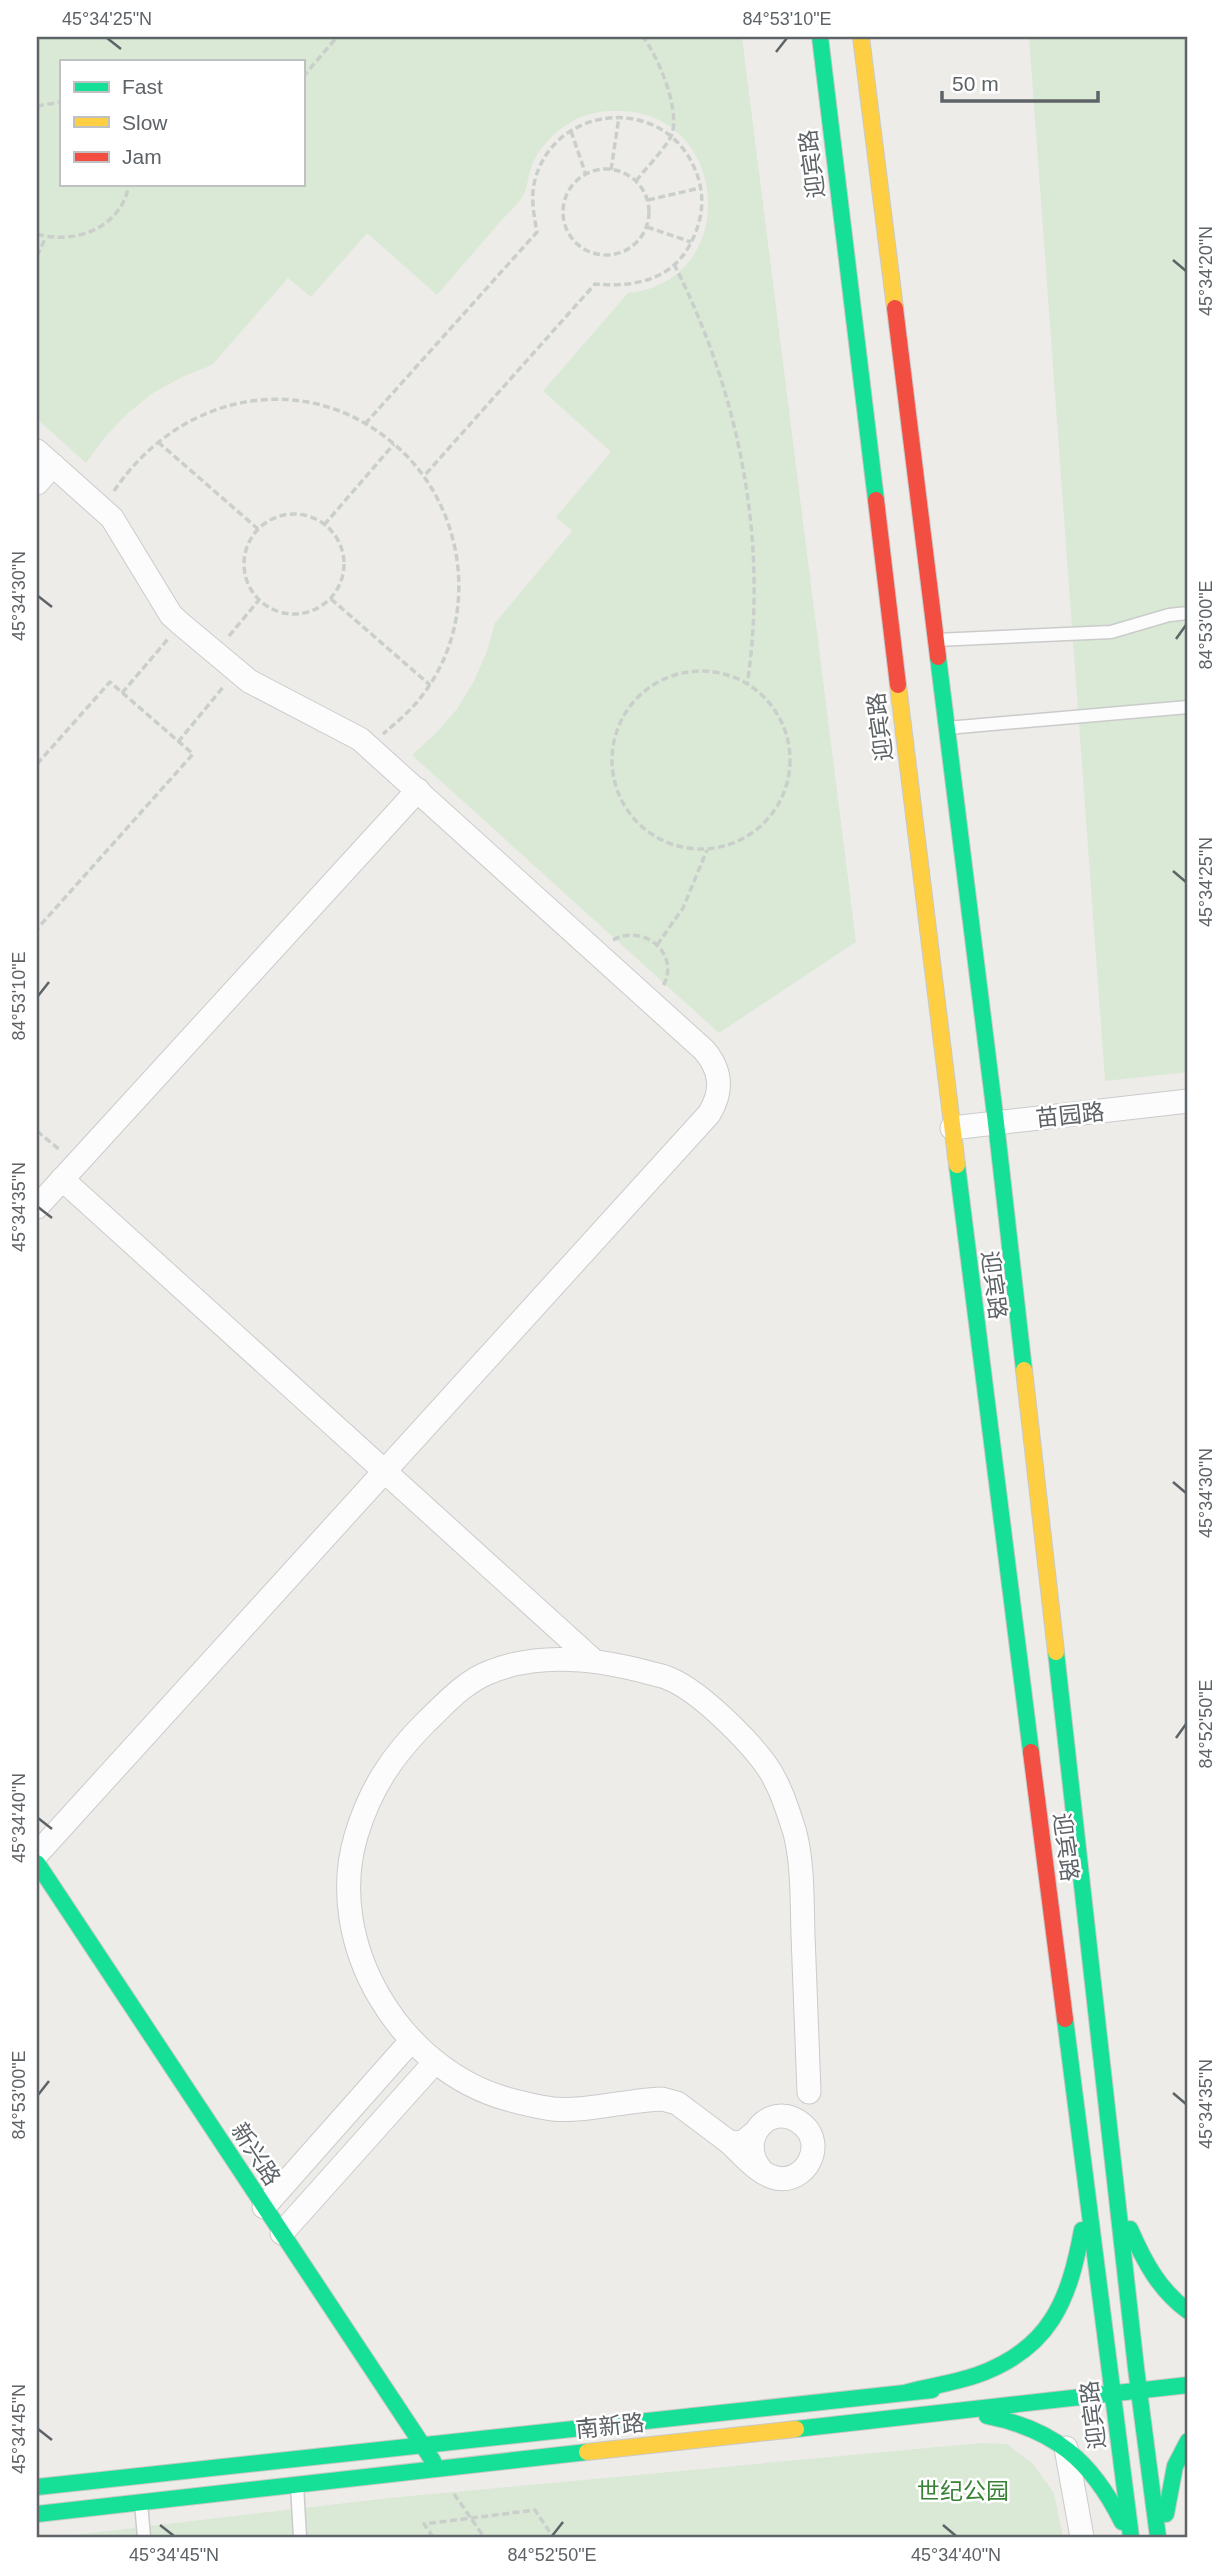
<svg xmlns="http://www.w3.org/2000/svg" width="1225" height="2574" font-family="Helvetica,'Noto Sans SC',sans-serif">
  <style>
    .green { fill: #d9e9d5; fill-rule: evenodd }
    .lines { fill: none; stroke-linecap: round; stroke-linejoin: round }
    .lane-casing { stroke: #cacbcb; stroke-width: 15 }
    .street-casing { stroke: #cacbcb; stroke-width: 25 }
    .fast-casing { stroke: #c8c9c8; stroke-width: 18 }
    .slow-casing { stroke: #c8c9c8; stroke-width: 18 }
    .jam-casing { stroke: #c8c9c8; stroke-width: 18 }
    .path { stroke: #cacfcb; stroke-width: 3.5; stroke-dasharray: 7 3.5; stroke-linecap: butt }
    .lane { stroke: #fcfcfc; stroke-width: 12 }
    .street { stroke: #fcfcfc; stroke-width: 23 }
    .fast { stroke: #16e098; stroke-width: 16 }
    .slow { stroke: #ffcf43; stroke-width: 16 }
    .jam { stroke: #f24e42; stroke-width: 16 }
    .ticks { fill: none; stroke: #5e6367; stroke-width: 2.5 }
    .labels { text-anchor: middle; stroke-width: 5; stroke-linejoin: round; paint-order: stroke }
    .street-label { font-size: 23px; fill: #5e6367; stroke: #fff }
    .park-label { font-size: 23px; fill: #398134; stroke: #fff }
    .neatline { fill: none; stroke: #5e6367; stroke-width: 2.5 }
    .ticks-label { font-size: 18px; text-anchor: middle; fill: #5e6367 }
  </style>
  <rect width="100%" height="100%" fill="#eeece9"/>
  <g class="green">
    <path d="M37,37H742L856,942L719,1033L412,755L436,733L457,709L474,681L487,651L495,623L572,531L556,517L611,452L543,391L628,293C744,281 730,106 613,111C598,111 581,115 568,124C552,134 537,150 531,168C528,176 528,186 524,194C519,204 507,214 500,222C479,246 458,271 437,295L367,233L311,297L288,278L212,365L182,377L153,393L128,413L105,437L86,463L37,419ZM61,61H303V184H61Z"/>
    <polygon points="1029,37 1188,37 1188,1072 1105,1081"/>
    <polygon points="981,2443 1007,2444 1033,2464 1054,2493 1063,2537 57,2537 389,2498"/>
  </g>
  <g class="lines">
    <defs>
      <g id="lane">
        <polyline points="936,640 1111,632 1169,615 1188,613"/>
        <polyline points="947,728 1188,707"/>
        <polyline points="297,2485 300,2537"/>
        <polyline points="141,2503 144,2537"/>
      </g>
      <g id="street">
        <path d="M37,451L112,518L171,615L181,624L249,681L360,739L704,1050C722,1071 723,1091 709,1114L37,1854"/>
        <polyline points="37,483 53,465"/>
        <polyline points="952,1128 1188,1101"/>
        <polyline points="62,1179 594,1661"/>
        <polyline points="37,1207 418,790"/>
        <path d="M754,2133L742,2143L729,2142C742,2154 758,2174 776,2178C806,2184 826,2145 803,2125C772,2098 735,2138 761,2170"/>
        <path d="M729,2142L677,2103L662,2099C627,2100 587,2112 553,2109C538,2107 522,2103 507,2099C400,2069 324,1944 356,1836C370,1789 392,1756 426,1722C446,1703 464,1682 490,1672C541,1651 599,1659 650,1673C657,1675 664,1676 670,1679C701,1692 762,1751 776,1782C784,1797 790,1817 795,1833C803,1864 802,1903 803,1935C805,1987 807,2039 809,2092"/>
        <polyline points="264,2207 411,2041"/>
        <polyline points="282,2233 435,2062"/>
        <polyline points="1066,2448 1082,2537"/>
      </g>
      <g id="fast">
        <polyline points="820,37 876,500"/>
        <polyline points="938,657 996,1123 1024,1370"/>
        <polyline points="957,1165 1031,1752"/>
        <polyline points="1056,1652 1136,2368 1158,2537"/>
        <polyline points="37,1863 433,2461"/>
        <polyline points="1065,2019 1131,2537"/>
        <path d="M1130,2229C1144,2261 1159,2290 1188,2311"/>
        <path d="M908,2392C931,2386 954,2383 977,2375C1050,2349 1069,2301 1082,2230"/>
        <path d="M987,2416C1054,2429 1092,2461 1122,2522"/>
        <polyline points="796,2429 1188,2385"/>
        <polyline points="37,2487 932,2390"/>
        <polyline points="37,2514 587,2452"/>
        <polyline points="1166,2514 1175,2466 1188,2441"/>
      </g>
      <g id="slow">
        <polyline points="861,37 895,308"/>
        <polyline points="898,685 957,1165"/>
        <polyline points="1024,1370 1056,1652"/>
        <polyline points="587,2452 796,2429"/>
      </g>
      <g id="jam">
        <polyline points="895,308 938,657"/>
        <polyline points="876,500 898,685"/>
        <polyline points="1031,1752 1065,2019"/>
      </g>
    </defs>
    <use href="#lane" class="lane-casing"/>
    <use href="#street" class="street-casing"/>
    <use href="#fast" class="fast-casing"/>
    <use href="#slow" class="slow-casing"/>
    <use href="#jam" class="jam-casing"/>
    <g class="path">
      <polyline points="303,77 337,37"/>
      <polyline points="37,106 61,102"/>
      <polyline points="571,131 586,175"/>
      <circle cx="606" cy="212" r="43"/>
      <polyline points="611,170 619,117"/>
      <path d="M636,181C645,169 667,147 672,134C680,109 658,56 643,37"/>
      <polyline points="129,185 180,184"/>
      <polyline points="648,200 700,188"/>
      <polyline points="647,227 691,242"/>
      <path d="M37,234C75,245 122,228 129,184"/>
      <polyline points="37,256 46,237"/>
      <path d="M674,264C739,392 769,542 747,685"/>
      <path d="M365,424L537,232C534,216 531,200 534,184C551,105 661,93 694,167C707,195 703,222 688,248C668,282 630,287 595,284L424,476"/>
      <polyline points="158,442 258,529"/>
      <path d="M114,491C178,395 303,366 394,444C466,505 481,617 424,693C413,709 398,721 383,734"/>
      <circle cx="294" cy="564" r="50"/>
      <polyline points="324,525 394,444"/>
      <polyline points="331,599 430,685"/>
      <polyline points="229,636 259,600"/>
      <circle cx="701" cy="760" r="89"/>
      <polyline points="122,693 168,639"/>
      <polyline points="178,742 224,686"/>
      <polyline points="37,764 110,682 193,754 37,929"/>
      <path d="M613,940C644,923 681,954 663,986"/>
      <polyline points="657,945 683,908 707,850"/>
      <polyline points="37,1131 61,1151"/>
      <polyline points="454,2494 484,2537"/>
      <polyline points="433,2537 424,2524 535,2510 553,2537"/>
    </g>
    <use href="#lane" class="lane"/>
    <use href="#street" class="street"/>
    <use href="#fast" class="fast"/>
    <use href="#slow" class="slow"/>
    <use href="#jam" class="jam"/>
  </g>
  <path class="ticks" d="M107,38L121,49M776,52L787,38M1173,260L1186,271M38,596L52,607M1176,639L1186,625M1173,871L1186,882M38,996L49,982M38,1207L52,1218M1173,1482L1186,1493M1176,1738L1186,1724M38,1818L52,1829M1173,2093L1186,2104M38,2095L49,2081M38,2429L52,2440M160,2525L174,2536M943,2525L956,2536M552,2536L563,2522"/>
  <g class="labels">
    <g class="street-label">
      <text transform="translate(812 164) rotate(-97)" y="8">迎宾路</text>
      <text transform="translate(880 727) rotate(-97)" y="8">迎宾路</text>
      <text transform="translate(1070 1115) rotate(-6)" y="8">苗园路</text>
      <text transform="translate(994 1285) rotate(83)" y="8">迎宾路</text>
      <text transform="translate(1066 1847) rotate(83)" y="8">迎宾路</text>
      <text transform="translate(256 2154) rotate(57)" y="8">新兴路</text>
      <text transform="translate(1093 2415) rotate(-97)" y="8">迎宾路</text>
      <text transform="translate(610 2426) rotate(-6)" y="8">南新路</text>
    </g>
    <g class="park-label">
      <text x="963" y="2499">世纪公园</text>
    </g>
  </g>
  <rect width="1225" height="2574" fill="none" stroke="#ffffff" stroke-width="77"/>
  <rect x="60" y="60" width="245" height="126" fill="#ffffff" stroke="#bfc1c2" stroke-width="2"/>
  <rect x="74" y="82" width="35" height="10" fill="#16e098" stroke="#bfc1c2" stroke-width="2"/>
  <text x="122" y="94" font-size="21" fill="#5e6367">Fast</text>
  <rect x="74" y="117" width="35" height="10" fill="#ffcf43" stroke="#bfc1c2" stroke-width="2"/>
  <text x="122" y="130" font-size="21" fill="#5e6367">Slow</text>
  <rect x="74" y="152" width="35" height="10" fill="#f24e42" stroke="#bfc1c2" stroke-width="2"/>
  <text x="122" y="164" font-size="21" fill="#5e6367">Jam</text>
  <path d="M942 91v10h156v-10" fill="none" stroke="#5e6367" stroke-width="3.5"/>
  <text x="952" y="91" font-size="21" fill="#5e6367" stroke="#ffffff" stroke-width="5" paint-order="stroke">50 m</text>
  <rect x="38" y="38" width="1148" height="2498" class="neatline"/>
  <g class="ticks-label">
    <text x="107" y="25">45°34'25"N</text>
    <text x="787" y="25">84°53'10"E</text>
    <text transform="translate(1206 271) rotate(-90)" y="6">45°34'20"N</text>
    <text transform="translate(19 596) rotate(-90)" y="6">45°34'30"N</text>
    <text transform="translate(1206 625) rotate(-90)" y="6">84°53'00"E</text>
    <text transform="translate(1206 882) rotate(-90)" y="6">45°34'25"N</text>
    <text transform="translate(19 996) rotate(-90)" y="6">84°53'10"E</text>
    <text transform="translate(19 1207) rotate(-90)" y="6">45°34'35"N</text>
    <text transform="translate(1206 1493) rotate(-90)" y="6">45°34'30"N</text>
    <text transform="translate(1206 1724) rotate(-90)" y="6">84°52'50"E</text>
    <text transform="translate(19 1818) rotate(-90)" y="6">45°34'40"N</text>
    <text transform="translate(19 2095) rotate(-90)" y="6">84°53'00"E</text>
    <text transform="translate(1206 2104) rotate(-90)" y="6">45°34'35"N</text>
    <text transform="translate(19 2429) rotate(-90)" y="6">45°34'45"N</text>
    <text x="174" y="2561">45°34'45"N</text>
    <text x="552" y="2561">84°52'50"E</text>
    <text x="956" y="2561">45°34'40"N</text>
  </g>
</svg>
